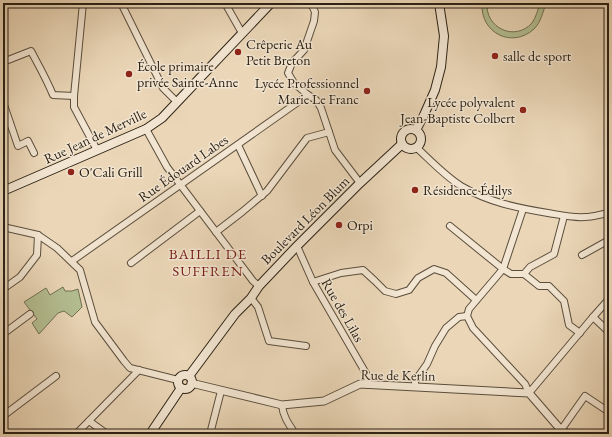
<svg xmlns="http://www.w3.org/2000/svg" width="612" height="437" font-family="'EB Garamond',serif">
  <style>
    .green { fill: #b4bf92; stroke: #707053 }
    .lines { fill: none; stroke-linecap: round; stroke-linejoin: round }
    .minor-casing { stroke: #5b4e3d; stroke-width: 8 }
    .tertiary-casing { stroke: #5b4e3d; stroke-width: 9 }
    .secondary-casing { stroke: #2b2114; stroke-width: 10 }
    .minor { stroke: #f2e5d1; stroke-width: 6 }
    .tertiary { stroke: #f2e5d1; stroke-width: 7 }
    .secondary { stroke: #f2e5d1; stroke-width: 8 }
    .poi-dot { fill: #8f2418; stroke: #f2e5d1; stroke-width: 1.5 }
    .labels { text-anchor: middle; stroke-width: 3; stroke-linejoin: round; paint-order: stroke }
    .poi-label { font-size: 14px; fill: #2b2114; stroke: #f2e5d1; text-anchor: start }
    .street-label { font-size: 14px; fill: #2b2114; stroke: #f2e5d1 }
    .neighbourhood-label { font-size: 15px; letter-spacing: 1px; fill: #7a1f14; stroke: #f2e5d1 }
  </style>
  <rect width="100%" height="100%" fill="#ebd7b8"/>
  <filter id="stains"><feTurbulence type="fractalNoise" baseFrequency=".005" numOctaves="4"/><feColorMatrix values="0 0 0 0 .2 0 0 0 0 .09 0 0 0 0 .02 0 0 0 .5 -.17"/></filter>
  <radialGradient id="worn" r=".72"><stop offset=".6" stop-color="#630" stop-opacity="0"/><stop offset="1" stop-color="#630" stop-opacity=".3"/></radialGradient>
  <g class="green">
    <path d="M482,3H487C485,28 515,42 532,23C536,17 538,10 540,3H546C543,12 541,22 534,29C512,49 480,33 482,3Z"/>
    <polygon points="63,287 65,291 72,291 78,289 82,307 72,317 64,311 58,313 39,334 32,323 37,319 24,302 46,288 50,295"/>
  </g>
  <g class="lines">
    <defs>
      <g id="minor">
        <polyline points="83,3 74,96 74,107 97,150"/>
        <polyline points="121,3 163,88 177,102"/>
        <polyline points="225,3 242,33"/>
        <polyline points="311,3 315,12 314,21 304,50 292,63 288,73 294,83 308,95 316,100 321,108 335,150 360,183"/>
        <path d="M3,62L31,51C39,66 47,80 53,95L74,96"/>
        <polyline points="3,102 18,146 28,141 34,153"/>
        <polyline points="146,129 167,167 253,281 259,286"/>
        <polyline points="238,145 262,196"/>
        <path d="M417,148C431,161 445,176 461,186C488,202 517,208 548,213C560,215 573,218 585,217C593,217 601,214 609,213"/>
        <polyline points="450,226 503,269 511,274 524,274 539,286 549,286 564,301 569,325 580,333"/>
        <polyline points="3,227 38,235 57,248 80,270 95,322 124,361 130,368 178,380"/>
        <polyline points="216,232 242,212 267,191 307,138 329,132"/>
        <polyline points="297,246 313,282 368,377 368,385"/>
        <polyline points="582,255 609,240"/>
        <polyline points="72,261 308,95"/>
        <polyline points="131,263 200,211"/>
        <polyline points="524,274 530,267 554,254 564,216"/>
        <polyline points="313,282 341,273 363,270 375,281 385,291 396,294 409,290 418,278 434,269 446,273 476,300"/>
        <polyline points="3,289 20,277 37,255 38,235"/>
        <polyline points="251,298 258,307 269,341 306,346"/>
        <polyline points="467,316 473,328 525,384 529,393 593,317 609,299"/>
        <polyline points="467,316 469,309 503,269 523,209"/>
        <polyline points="593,317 609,332"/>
        <polyline points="3,334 30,314"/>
        <polyline points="415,387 415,381 427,364 435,346 446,328 459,317 467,316"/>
        <path d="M282,405C283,416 288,423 294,432L292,434"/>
        <polyline points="3,416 56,376"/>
        <polyline points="89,421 107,434"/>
        <polyline points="561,430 585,396 609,412"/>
        <polyline points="76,434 139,370"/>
        <polyline points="210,434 221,391"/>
      </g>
      <polyline id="tertiary" points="191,383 282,405 324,401 360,384 529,393 561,430 568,434"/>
      <g id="secondary">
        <circle cx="411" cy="139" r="10"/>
        <polyline points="416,130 424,115 435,90 441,67 444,36 439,3"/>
        <polyline points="3,191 146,129 162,118 271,3"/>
        <circle cx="185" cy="382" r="7"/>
        <polyline points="189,376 235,314 251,298 259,286 297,246 360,183 402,144"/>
        <polyline points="150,434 181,388"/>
      </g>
    </defs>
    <use href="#minor" class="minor-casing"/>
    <use href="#tertiary" class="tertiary-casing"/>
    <use href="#secondary" class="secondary-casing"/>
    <use href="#minor" class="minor"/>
    <use href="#tertiary" class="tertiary"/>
    <use href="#secondary" class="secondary"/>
  </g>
  <g class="poi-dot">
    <circle cx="238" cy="52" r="4"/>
    <circle cx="495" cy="56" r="4"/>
    <circle cx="129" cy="74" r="4"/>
    <circle cx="367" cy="91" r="4"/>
    <circle cx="523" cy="110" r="4"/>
    <circle cx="71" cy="172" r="4"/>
    <circle cx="415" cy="190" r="4"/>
    <circle cx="339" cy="225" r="4"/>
  </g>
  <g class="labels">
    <g class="poi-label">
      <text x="246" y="49">Crêperie Au<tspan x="246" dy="16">Petit Breton</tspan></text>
      <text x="503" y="61">salle de sport</text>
      <text x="137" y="71">École primaire<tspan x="137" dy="16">privée Sainte-Anne</tspan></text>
      <text x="359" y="88" text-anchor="end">Lycée Professionnel<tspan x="359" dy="16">Marie Le Franc</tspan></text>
      <text x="515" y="107" text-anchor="end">Lycée polyvalent<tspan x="515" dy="16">Jean-Baptiste Colbert</tspan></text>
      <text x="79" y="177">O'Cali Grill</text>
      <text x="423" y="195">Résidence Édilys</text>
      <text x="347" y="230">Orpi</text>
    </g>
    <g class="street-label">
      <text transform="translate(95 136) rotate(-25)" y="5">Rue Jean de Merville</text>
      <text transform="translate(183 168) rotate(-35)" y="5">Rue Édouard Labes</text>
      <text transform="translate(305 220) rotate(-45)" y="5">Boulevard Léon Blum</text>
      <text transform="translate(343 310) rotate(60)" y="5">Rue des Lilas</text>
      <text transform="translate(398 375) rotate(1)" y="5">Rue de Kerlin</text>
    </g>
    <g class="neighbourhood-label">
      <text x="208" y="259">BAILLI DE<tspan x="208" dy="17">SUFFREN</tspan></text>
    </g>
  </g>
  <rect width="612" height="437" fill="none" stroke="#ebd7b8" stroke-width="16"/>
  <rect x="4" y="4" width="604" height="429" fill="none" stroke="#2b2114" stroke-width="2"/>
  <rect x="8" y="8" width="596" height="421" fill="none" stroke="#2b2114"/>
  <rect width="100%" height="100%" filter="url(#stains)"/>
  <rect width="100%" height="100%" fill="url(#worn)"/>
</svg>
